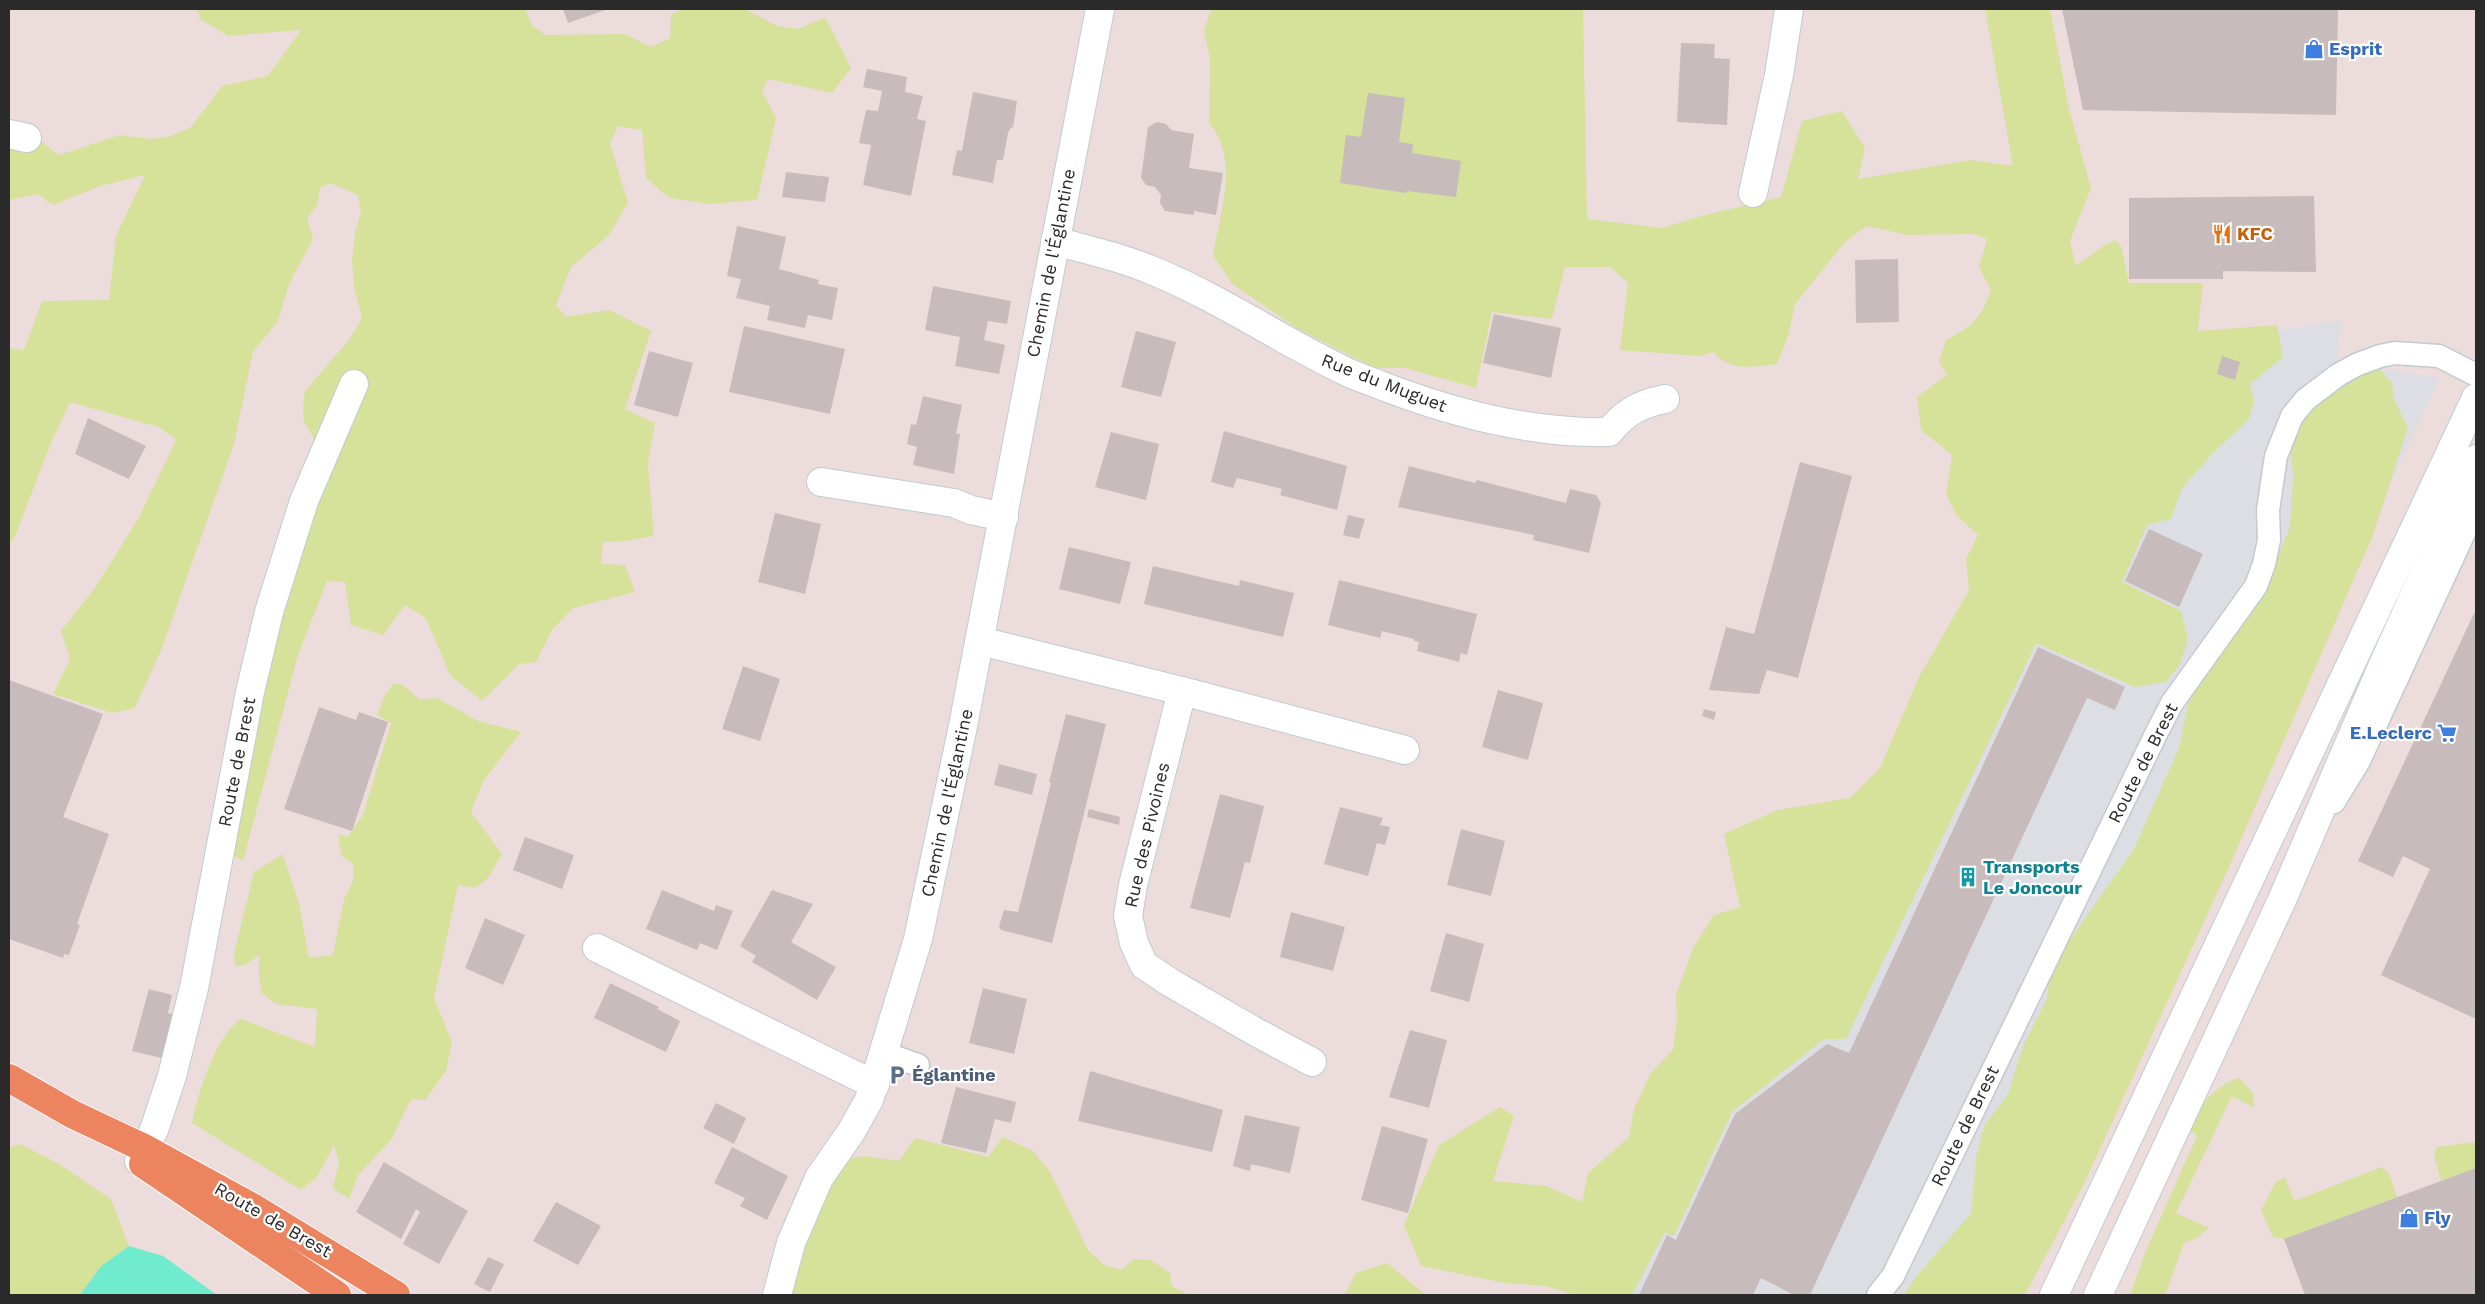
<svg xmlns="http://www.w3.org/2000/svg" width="2485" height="1304" font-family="'Work Sans',sans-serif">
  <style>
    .industrial { fill: #dddee4 }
    .green { fill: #d6e19a }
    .water { fill: #71ebcd }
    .building { fill: #c7bcbb }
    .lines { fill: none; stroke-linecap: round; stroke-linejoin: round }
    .service-casing { stroke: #c0cbd0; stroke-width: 25 }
    .minor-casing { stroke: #c0cbd0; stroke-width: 30 }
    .secondary-casing { stroke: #c0cbd0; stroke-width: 30 }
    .primary-casing { stroke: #fff; stroke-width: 30 }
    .service { stroke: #fff; stroke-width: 22 }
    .minor { stroke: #fff; stroke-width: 28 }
    .secondary { stroke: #fff; stroke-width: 28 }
    .primary { stroke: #ed8460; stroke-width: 28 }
    .labels { text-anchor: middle; stroke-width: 4.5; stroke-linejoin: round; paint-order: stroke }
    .shop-label { font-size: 18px; font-weight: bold; fill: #366cbe; stroke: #fff; text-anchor: start }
    .food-label { font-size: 18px; font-weight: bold; fill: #c56008; stroke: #fff; text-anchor: start }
    .street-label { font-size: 18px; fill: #2a2a2a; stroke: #fff }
    .culture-label { font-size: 18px; font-weight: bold; fill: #0d838f; stroke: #fff; text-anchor: start }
    .service-label { font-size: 18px; font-weight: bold; fill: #4e5e75; stroke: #fff; text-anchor: start }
  </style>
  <rect width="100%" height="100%" fill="#ecdddc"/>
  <polygon class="industrial" points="2342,321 2337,359 2439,379 2040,1244 2008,1295 1600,1295 2139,351"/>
  <g class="green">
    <polygon points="197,9 525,9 532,25 545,35 625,34 651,47 670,38 671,14 683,9 745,9 777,26 799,29 825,17 851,68 832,93 768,79 762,91 776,118 757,200 709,204 669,198 646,178 642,130 618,126 610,144 628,202 610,234 571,267 556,305 566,317 610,310 651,331 625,409 655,423 648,464 654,536 625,541 603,542 601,564 625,565 635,592 573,608 552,630 536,662 519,664 482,701 450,675 426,618 405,605 383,635 351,625 345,582 327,581 298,655 243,861 223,849 261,661 327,459 304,422 303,408 305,391 349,340 362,318 354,287 352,261 355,233 361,212 358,195 330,183 320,188 317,206 307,218 313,239 289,284 278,321 253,352 234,444 162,648 135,708 112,713 53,694 70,659 61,631 95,588 138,519 176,440 159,427 70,402 51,443 15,536 9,546 9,348 24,350 42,301 109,300 116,236 145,175 100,186 53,205 38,194 9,200 9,144 38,139 59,155 120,135 150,139 171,136 191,127 222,86 268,76 301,30 228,36 200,19"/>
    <path d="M1211,9H1583L1587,219L1662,228L1701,216L1781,197L1802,121L1842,111L1865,148L1858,179L1971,160L2013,166L1985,9H2050L2069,109L2091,188L2070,241L2076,266L2103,246L2115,240L2121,246L2129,283H2203L2198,331L2277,325L2283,357L2250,384L2254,400L2249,419L2212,454L2182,488L2171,519L2147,525L2122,582L2181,611L2188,639L2180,664L2166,682L2135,687L2036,643L1846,1039H1824L1732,1112L1674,1236L1665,1232L1632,1295H1576L1545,1286L1505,1283L1421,1266L1404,1225L1439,1145L1500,1107L1514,1116L1493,1181L1546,1186L1582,1202L1588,1173L1629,1137L1634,1109L1650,1074L1673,1050L1677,1018L1676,995L1693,948L1714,915L1740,907L1724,834L1778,810L1850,798L1880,768L1919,677L1969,590L1966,559L1978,535L1957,516L1946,494L1952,455L1921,430L1917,397L1947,375L1939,362L1946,340C1973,326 1981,318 1991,290L1979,267L1987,239L1973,234L1907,235L1867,226L1846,241L1795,304L1788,336L1777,364C1755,367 1728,372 1714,352L1700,356L1620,350L1628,283L1610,267H1565L1552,319L1492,312L1476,388L1405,368H1375L1300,330L1232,284L1213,255C1220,214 1240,158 1209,123L1210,58L1204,31Z"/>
    <polygon points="2373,362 2392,383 2394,399 2408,428 2373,535 2229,867 2083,1186 2025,1295 1904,1295 1916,1277 1971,1213 1976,1158 1984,1126 2008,1094 2023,1046 2046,1001 2050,977 2059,955 2134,849 2179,748 2188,705 2206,665 2274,566 2290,527 2293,473 2289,443 2314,401"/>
    <path d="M394,683L403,685L420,700L437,698L478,721L521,732L484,780L471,812L502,854L489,877L475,888L458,885L434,998L452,1042L446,1071L425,1100L411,1099L391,1140L358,1175L349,1199L333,1188L339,1162L334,1145L317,1177L301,1190L192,1123C198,1093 215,1036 241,1019L315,1047L317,1009L276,1004L262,993L259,978V955L245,965L235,966L234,953L254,872L283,854L299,904L309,958L333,955L344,899L353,881V864L341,855L338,835L348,836L363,815L391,723L377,715L385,695Z"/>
    <path d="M2239,1078L2253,1093L2254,1108L2232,1096L2176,1213L2209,1228L2197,1238L2184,1243L2165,1295H2130L2145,1253L2197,1136L2187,1127C2198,1107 2217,1084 2239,1078Z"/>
    <polygon points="1003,1137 1033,1151 1050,1172 1088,1250 1104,1265 1121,1270 1134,1259 1151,1260 1170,1273 1172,1286 1189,1295 784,1295 786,1282 841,1160 864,1156 899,1161 915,1138 988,1157"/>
    <polygon points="2476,1142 2476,1168 2441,1181 2434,1155 2436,1147"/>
    <polygon points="20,1144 59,1164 111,1199 129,1246 101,1266 80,1295 9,1295 9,1148"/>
    <polygon points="2382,1167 2389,1173 2397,1197 2284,1239 2273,1237 2261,1210 2275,1183 2285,1177 2294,1201"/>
    <polygon points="1387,1263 1426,1295 1344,1295 1356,1273"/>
  </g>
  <polygon class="water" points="129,1246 163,1256 217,1295 80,1295 101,1266"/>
  <g class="building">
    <polygon points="563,9 608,9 568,23"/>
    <polygon points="2062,9 2338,9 2336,115 2083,110"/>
    <polygon points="1681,43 1715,44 1714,58 1730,59 1727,125 1677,122"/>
    <polygon points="867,69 907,77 905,92 923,96 917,119 926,121 911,196 863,185 871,145 859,143 866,110 878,111 882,91 863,87"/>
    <polygon points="973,92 1017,101 1013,128 1011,127 1008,133 1003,160 997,160 993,183 952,175 957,150 962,151"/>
    <polygon points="1368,93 1405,98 1399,142 1413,144 1412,153 1461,161 1456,197 1407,191 1406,193 1340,183 1346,135 1361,137"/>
    <polygon points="1157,122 1166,124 1171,130 1194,134 1189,168 1223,173 1216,215 1194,211 1194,215 1165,211 1160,203 1161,195 1155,187 1146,185 1141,178 1148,127"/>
    <polygon points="786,172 829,177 825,202 782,197"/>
    <polygon points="2314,196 2316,272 2223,271 2223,279 2129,279 2129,198"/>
    <polygon points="737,226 786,237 779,269 819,280 818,284 838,288 832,320 808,315 805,328 767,320 770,306 736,298 741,279 727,276"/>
    <polygon points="1898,259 1899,322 1856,323 1855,260"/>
    <polygon points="933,286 1011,301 1007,324 988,321 984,340 1005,345 999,374 955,366 960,337 925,330"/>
    <polygon points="1494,314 1561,328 1551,378 1483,363"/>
    <polygon points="744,326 845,349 830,414 729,392"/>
    <polygon points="1136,331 1176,342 1161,397 1121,387"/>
    <polygon points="649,351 693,363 678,417 634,405"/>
    <polygon points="2222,356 2240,362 2235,380 2217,374"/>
    <polygon points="923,396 962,405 956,434 960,434 954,474 913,465 917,447 907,444 911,424 916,425"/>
    <polygon points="88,418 146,446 129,479 75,454"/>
    <polygon points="1224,431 1347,466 1337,510 1280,495 1282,489 1237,478 1233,488 1211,482"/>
    <polygon points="1111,432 1159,444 1146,500 1095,487"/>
    <polygon points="1800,462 1852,476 1798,678 1767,670 1759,694 1709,690 1726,627 1754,634"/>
    <polygon points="1409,466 1475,483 1477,480 1566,503 1570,489 1596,495 1601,503 1589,553 1533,540 1534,535 1398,507"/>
    <polygon points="775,513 821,524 805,594 758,582"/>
    <polygon points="1348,515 1365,519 1359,539 1343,535"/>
    <polygon points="2149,529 2203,554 2179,607 2125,581"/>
    <polygon points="1069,547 1131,562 1120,604 1059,589"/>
    <polygon points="1153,566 1239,586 1240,580 1294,593 1283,637 1144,604"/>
    <polygon points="1339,580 1477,614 1467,655 1461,653 1459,662 1417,651 1419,642 1414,641 1414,639 1382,631 1380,638 1328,625"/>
    <polygon points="2476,609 2476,1019 2381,975 2430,869 2403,856 2393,877 2358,861"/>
    <polygon points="2038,647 2125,687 2115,710 2087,698 1810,1295 1794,1295 1761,1278 1753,1295 1639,1295 1667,1235 1676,1240 1735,1114 1827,1044 1849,1053"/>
    <polygon points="743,666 780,679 760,741 722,729"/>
    <polygon points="9,680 103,714 63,817 109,834 77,924 80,925 69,955 64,954 63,958 9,939"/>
    <polygon points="1498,690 1543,703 1528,760 1482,747"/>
    <polygon points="319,707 356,720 359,712 388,722 352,831 284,809"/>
    <polygon points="1704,709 1716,712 1714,720 1702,716"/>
    <polygon points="1066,714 1106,724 1052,943 1001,930 999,926 1004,910 1018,912 1051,783 1049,782"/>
    <polygon points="999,764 1037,774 1032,795 994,785"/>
    <polygon points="1220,794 1264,806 1250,863 1245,862 1230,918 1190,908"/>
    <polygon points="1340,807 1383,818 1380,825 1390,827 1385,845 1377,843 1368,876 1324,864"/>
    <polygon points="1089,809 1120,817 1119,825 1087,817"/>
    <polygon points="1461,829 1505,841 1491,896 1447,885"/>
    <polygon points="525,837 574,855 562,889 513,870"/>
    <polygon points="662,890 714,911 716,905 733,911 717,950 700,943 697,950 646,929"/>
    <polygon points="772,890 813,904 791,942 836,967 817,1000 752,962 756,956 740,946"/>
    <polygon points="1291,912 1345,927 1333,971 1280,957"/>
    <polygon points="485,918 525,935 503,985 465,968"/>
    <polygon points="1446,933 1484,944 1469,1002 1430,991"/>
    <polygon points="610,983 659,1007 657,1009 680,1021 666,1052 594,1018"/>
    <polygon points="983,988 1027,999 1014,1054 969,1043"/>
    <polygon points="149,989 172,995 168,1013 186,1018 174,1061 132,1051"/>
    <polygon points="1410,1030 1447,1040 1429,1108 1389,1097"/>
    <polygon points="1090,1071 1223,1110 1212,1152 1078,1121"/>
    <polygon points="956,1087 1016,1102 1011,1123 995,1119 986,1153 941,1143"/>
    <polygon points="716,1103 746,1118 734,1144 703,1128"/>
    <polygon points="1245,1115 1300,1127 1290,1173 1251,1164 1250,1171 1233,1166"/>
    <polygon points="1382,1126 1428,1139 1408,1213 1361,1200"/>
    <polygon points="732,1147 788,1176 767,1220 740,1206 745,1198 714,1183"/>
    <polygon points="384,1162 468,1211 439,1264 403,1244 420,1212 416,1209 401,1239 356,1212"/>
    <polygon points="2476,1168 2476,1295 2305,1295 2284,1239"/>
    <polygon points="556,1202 601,1226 578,1265 533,1241"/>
    <polygon points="488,1257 504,1264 490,1292 474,1284"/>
  </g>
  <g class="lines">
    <defs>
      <g id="service">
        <polyline points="2334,802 2359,761 2476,507"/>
        <polyline points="884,1053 918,1065"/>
        <polyline points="1878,1295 1893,1276 2156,734 2172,703 2256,586 2264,564 2269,540 2268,510 2276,456 2292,416 2305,400 2338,375 2356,365 2380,356 2395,353 2439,356 2476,375"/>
      </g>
      <g id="minor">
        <polyline points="9,134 27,138"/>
        <polyline points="1753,193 1779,75 1789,9"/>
        <path d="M1055,241C1089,250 1123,258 1156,272C1221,299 1279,339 1343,370C1356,377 1371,381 1385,387C1456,414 1532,434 1609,432C1625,412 1640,404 1665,399"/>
        <polyline points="821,482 954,503 971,510 1004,517"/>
        <polyline points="980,641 1182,691 1405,750"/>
        <polyline points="1182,691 1133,885 1128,916 1134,943 1144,965 1171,983 1254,1031 1312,1062"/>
        <polyline points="597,948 875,1085"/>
        <polyline points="139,1161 154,1130 172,1076 194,988 250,692 269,612 304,501 354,384"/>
        <polyline points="777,1295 791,1243 819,1178 851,1132 869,1100 918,939 963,726 1100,9"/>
      </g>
      <g id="secondary">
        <polyline points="2054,1295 2476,398"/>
        <polyline points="2098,1295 2282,900 2382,667 2476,459"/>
      </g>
      <g id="primary">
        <polyline points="9,1078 72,1114 146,1149 252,1207 396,1295"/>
        <polyline points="143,1164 337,1295"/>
      </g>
    </defs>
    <use href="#service" class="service-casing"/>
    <use href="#minor" class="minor-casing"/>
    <use href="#secondary" class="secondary-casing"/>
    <use href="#primary" class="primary-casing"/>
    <use href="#service" class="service"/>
    <use href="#minor" class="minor"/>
    <use href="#secondary" class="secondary"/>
    <use href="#primary" class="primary"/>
  </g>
  <defs>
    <symbol id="shop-bare" viewBox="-9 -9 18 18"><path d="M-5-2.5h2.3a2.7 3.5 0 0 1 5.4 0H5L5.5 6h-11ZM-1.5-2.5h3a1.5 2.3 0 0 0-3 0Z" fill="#3f7fe0" stroke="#fff" stroke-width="2.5" paint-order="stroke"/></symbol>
    <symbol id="restaurant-bare" viewBox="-9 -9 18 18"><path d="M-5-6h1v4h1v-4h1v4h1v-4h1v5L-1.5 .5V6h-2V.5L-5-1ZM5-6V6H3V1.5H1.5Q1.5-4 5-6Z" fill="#e8710a" stroke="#fff" stroke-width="2.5" paint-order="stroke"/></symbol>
    <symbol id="supermarket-bare" viewBox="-9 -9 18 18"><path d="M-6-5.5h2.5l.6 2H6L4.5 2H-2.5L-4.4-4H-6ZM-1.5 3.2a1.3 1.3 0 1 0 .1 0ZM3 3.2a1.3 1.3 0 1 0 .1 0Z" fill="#3f7fe0" stroke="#fff" stroke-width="2.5" paint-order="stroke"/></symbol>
    <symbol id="building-bare" viewBox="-9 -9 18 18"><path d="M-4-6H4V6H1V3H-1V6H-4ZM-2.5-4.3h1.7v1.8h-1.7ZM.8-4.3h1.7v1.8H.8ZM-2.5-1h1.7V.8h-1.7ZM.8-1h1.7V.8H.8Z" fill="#0f9aa8" stroke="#fff" stroke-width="2.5" paint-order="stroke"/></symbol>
    <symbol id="parking-bare" viewBox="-9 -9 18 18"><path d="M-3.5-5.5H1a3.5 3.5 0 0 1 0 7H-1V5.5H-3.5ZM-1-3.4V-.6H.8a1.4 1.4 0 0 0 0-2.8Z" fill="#5c6f8a" stroke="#fff" stroke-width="2.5" paint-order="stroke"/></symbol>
  </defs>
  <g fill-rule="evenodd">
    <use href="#shop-bare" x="2300" y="35" width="28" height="28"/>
    <use href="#restaurant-bare" x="2208" y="220" width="28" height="28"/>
    <use href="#supermarket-bare" x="2433" y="719" width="28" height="28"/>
    <use href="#building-bare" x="1954" y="863" width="28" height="28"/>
    <use href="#parking-bare" x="883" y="1061" width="28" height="28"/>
    <use href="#shop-bare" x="2395" y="1204" width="28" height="28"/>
  </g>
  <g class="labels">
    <g class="shop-label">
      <text x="2329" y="55">Esprit</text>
      <text x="2432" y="739" text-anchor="end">E.Leclerc</text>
      <text x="2424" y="1224">Fly</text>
    </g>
    <g class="food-label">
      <text x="2237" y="240">KFC</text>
    </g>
    <g class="street-label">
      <text transform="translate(1051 263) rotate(-79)" y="6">Chemin de l'Églantine</text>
      <text transform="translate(1384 383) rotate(21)" y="6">Rue du Muguet</text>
      <text transform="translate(237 762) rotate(-79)" y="6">Route de Brest</text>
      <text transform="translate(2143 763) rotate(-63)" y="6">Route de Brest</text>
      <text transform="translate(947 803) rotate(-78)" y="6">Chemin de l'Églantine</text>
      <text transform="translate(1147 835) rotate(-77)" y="6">Rue des Pivoines</text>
      <text transform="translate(1965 1126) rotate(-64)" y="6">Route de Brest</text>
      <text transform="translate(273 1220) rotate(30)" y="6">Route de Brest</text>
    </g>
    <g class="culture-label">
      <text x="1983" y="873">Transports<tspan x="1983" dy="21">Le Joncour</tspan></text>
    </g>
    <g class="service-label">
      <text x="912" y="1081">Églantine</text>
    </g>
  </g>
  <rect width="2485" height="1304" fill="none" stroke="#2a2a2a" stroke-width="20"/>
</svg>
